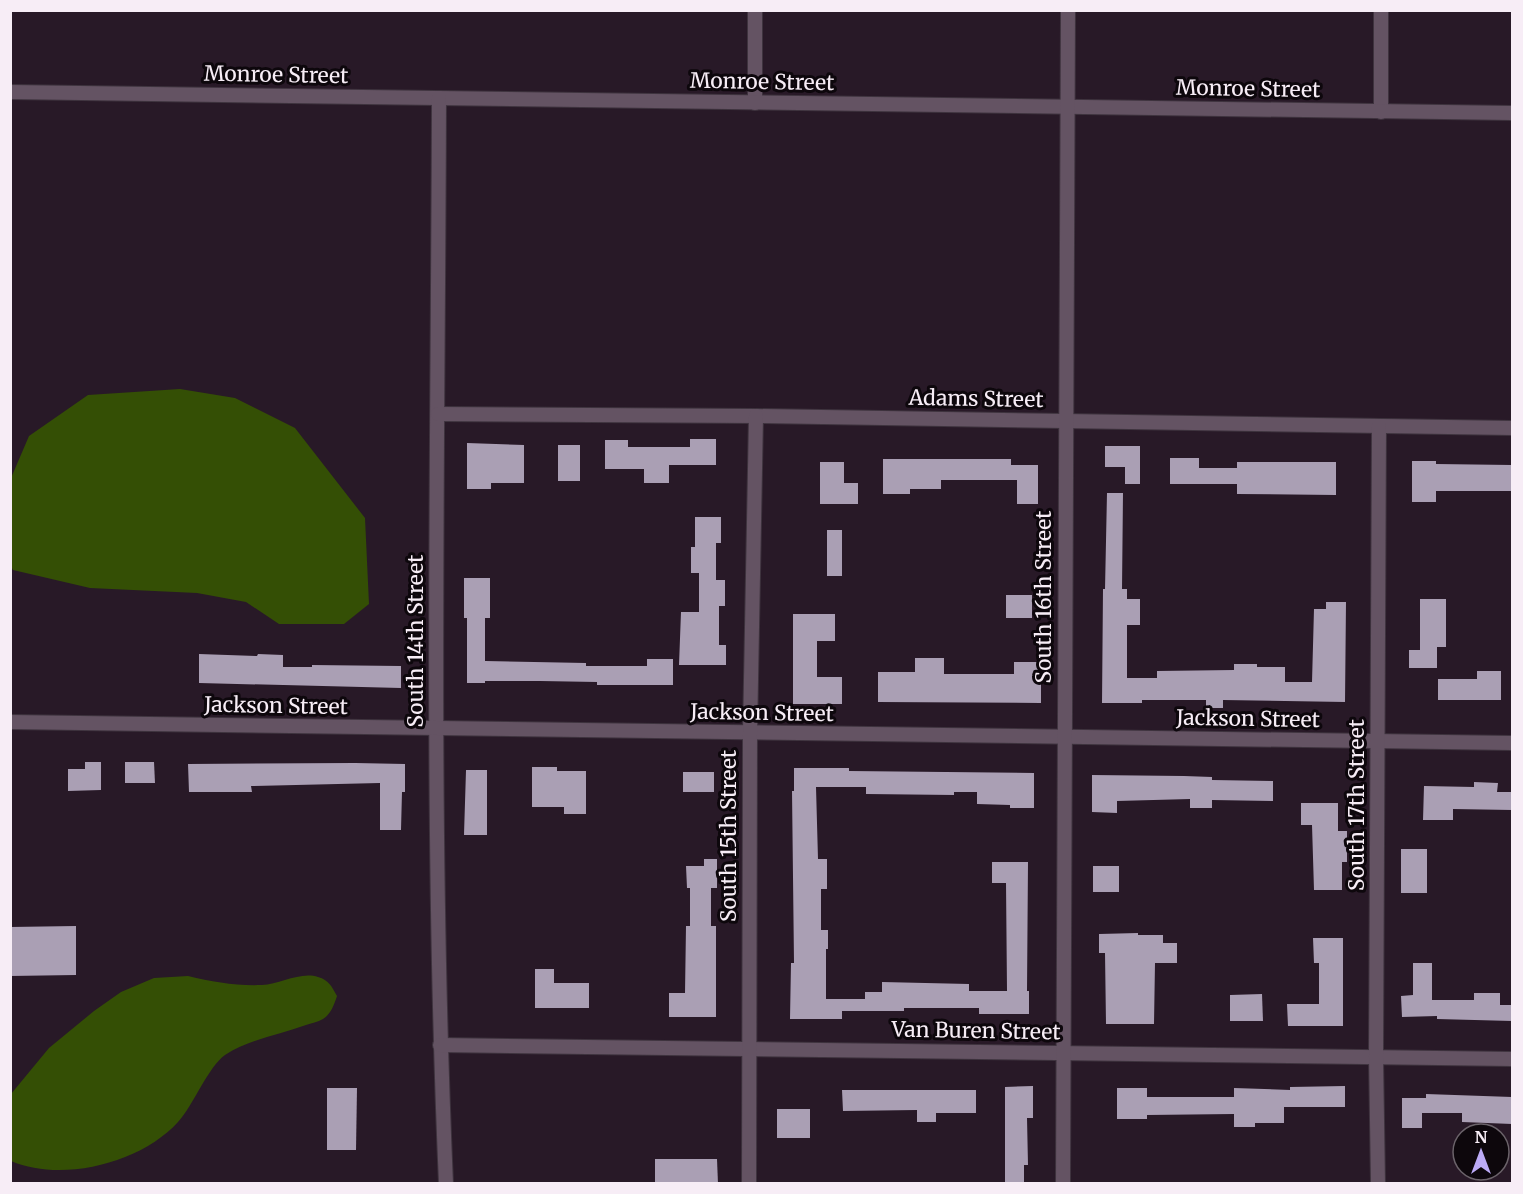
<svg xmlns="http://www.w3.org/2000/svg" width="1523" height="1194" font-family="Merriweather,serif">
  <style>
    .green { fill: #344f05 }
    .building { fill: #aa9fb4 }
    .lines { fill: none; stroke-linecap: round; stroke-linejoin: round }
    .minor-casing { stroke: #3e333e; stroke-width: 16 }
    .minor { stroke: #645363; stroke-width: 14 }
    .labels { text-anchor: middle; stroke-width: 6; stroke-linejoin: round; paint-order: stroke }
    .street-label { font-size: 21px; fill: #f7edf6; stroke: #0d070c }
  </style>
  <rect width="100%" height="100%" fill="#281927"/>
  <g class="green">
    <polygon points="180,389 235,398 295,428 365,518 369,604 344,624 279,624 246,602 197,593 90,588 13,570 10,564 11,478 29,436 88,395"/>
    <path d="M188,976C213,982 236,986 262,985C280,984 301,971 318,977C329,980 332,987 337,996C334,1005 331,1014 323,1019C318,1022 311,1023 306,1025C279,1035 249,1039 225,1055C208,1067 193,1106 178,1122C141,1163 62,1183 11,1161V1094L49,1048L94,1011L121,992L154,978Z"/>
  </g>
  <g class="building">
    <polygon points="690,439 716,439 716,465 669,465 669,483 644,483 644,469 605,469 605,440 628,440 628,447 690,447"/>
    <polygon points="467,443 524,445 524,483 491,483 491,489 467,489"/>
    <rect x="558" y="445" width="22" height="36"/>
    <polygon points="1105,446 1140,446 1140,484 1125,484 1125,467 1105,467"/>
    <polygon points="1170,458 1199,458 1199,468 1237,468 1237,462 1336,462 1336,495 1237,494 1237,484 1170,484"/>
    <polygon points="883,459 1011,459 1011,465 1038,465 1038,504 1017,504 1017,480 941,480 941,489 910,489 910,494 883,494"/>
    <polygon points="1412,461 1436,461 1436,464 1512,465 1512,491 1436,491 1436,502 1412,502"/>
    <polygon points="820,462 844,462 844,483 858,483 858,504 820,504"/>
    <polygon points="1107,493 1123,493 1122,589 1127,589 1127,599 1140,599 1140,625 1127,625 1127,678 1157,678 1157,671 1234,670 1234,664 1257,664 1257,667 1285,667 1285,682 1312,682 1314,609 1326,609 1326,602 1346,602 1345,702 1223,700 1223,708 1206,708 1206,700 1142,700 1142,703 1102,703 1103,589 1105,589"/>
    <polygon points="695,517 721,517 721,543 716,543 716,580 725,580 725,606 719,606 719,645 726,645 726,665 679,665 681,612 699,612 699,573 691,573 691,547 695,547"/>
    <rect x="827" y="530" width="15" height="46"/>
    <polygon points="464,578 490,578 490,618 485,618 485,661 586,663 586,666 647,666 647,659 673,659 673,685 597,685 597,682 540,681 485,681 485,683 467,683 467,618 464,618"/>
    <rect x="1006" y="595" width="26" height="23"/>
    <polygon points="1420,599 1446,599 1446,647 1437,647 1437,668 1409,668 1409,650 1420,650"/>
    <polygon points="793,614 835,614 835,641 817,641 817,677 842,677 842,704 793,704"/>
    <polygon points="199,654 257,656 258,654 283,655 283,667 312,667 312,665 401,666 401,688 199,683"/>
    <polygon points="915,658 944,658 944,674 1014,674 1014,662 1041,662 1041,703 878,702 878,672 915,672"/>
    <polygon points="1477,671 1501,671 1501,700 1438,700 1438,679 1477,679"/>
    <polygon points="85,762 101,762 101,790 68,791 68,769 85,769"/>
    <polygon points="125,762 154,762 155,783 125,783"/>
    <polygon points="355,763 405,764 405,792 402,792 401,830 380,830 380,783 251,786 252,792 189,792 188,764"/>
    <polygon points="532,767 557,767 557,771 586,771 586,814 564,814 564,807 532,807"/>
    <polygon points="794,768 849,768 849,771 1034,773 1034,808 1010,808 1010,805 977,804 977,792 954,792 954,795 866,794 866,787 816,787 818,859 827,859 827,889 821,889 821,930 828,930 828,949 826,949 826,999 865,999 865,992 882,992 882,982 969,984 969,991 1007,991 1006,883 992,883 992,862 1028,862 1027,991 1029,991 1029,1014 979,1014 979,1008 904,1008 904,1011 842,1011 842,1019 790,1019 791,963 794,963 792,791 794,791"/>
    <polygon points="466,770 487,770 487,835 464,835"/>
    <rect x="683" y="772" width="31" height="20"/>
    <polygon points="1092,775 1184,776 1212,777 1212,780 1273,781 1273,801 1212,800 1212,808 1190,808 1190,799 1117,801 1117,813 1092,812"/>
    <polygon points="1474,782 1498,783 1497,792 1512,792 1512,810 1453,809 1453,820 1423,820 1424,786 1474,787"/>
    <polygon points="1301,803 1338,803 1338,831 1347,831 1347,862 1342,862 1342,890 1314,890 1312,825 1301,825"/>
    <rect x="1401" y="849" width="26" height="44"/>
    <polygon points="704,859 717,859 717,888 711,888 711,926 716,926 716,1017 669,1017 669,993 685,993 686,926 690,926 690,888 687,888 686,866 704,866"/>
    <rect x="1093" y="866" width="26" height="26"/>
    <polygon points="76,926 76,975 10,976 10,927"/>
    <polygon points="1138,933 1138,935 1163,935 1163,943 1177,943 1177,963 1155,963 1154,1024 1106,1024 1105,953 1099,953 1099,934"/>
    <polygon points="1313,938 1343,938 1343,1026 1288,1026 1287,1004 1319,1004 1319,963 1314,963"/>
    <polygon points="1413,963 1432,963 1432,1000 1474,1000 1474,993 1500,993 1500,1005 1512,1005 1512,1021 1437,1019 1437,1016 1402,1017 1401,996 1413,995"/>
    <polygon points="535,969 554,969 554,983 589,983 589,1008 535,1008"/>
    <polygon points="1262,994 1263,1021 1230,1021 1230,995"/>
    <polygon points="1033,1086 1033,1118 1027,1118 1028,1165 1024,1165 1024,1184 1005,1184 1005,1087"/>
    <polygon points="1345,1086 1345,1107 1284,1107 1284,1123 1255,1123 1255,1127 1234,1127 1234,1114 1147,1115 1147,1119 1117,1119 1117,1088 1147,1088 1147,1097 1234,1097 1234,1088 1290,1090 1290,1087"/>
    <polygon points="327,1088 357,1088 356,1150 327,1150"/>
    <polygon points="842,1090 976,1090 976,1113 936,1113 936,1122 917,1122 917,1110 843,1111"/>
    <polygon points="1426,1094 1512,1097 1512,1124 1462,1122 1462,1113 1422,1113 1422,1128 1402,1128 1402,1098 1426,1098"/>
    <rect x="777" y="1109" width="33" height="29"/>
    <polygon points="655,1159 717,1159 718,1184 655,1184"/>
  </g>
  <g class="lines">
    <defs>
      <g id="minor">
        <polyline points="755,10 755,103"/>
        <polyline points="1381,10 1381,112"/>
        <polyline points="10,92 1512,113"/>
        <path d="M439,98C438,460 430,822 446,1184"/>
        <polyline points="438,414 756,416 1512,428"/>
        <polyline points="10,722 1512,743"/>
        <polyline points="440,1045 1512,1059"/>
        <polyline points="749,1184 750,733 756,416"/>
        <polyline points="1063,1184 1068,10"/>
        <polyline points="1378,1184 1376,1057 1379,426"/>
      </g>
    </defs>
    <use href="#minor" class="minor-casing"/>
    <use href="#minor" class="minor"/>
  </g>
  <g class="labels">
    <g class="street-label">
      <text transform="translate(276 75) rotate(1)" y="7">Monroe Street</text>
      <text transform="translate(762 82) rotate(1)" y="7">Monroe Street</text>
      <text transform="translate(1248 89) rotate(1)" y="7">Monroe Street</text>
      <text transform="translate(976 399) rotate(1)" y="7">Adams Street</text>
      <text transform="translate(1044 597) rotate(-90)" y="7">South 16th Street</text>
      <text transform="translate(416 641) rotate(-90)" y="7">South 14th Street</text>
      <text transform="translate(276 706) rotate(1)" y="7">Jackson Street</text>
      <text transform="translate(762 713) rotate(1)" y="7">Jackson Street</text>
      <text transform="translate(1248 719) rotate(1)" y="7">Jackson Street</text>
      <text transform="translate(1357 805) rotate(-90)" y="7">South 17th Street</text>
      <text transform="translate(729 836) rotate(-90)" y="7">South 15th Street</text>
      <text transform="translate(976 1031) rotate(1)" y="7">Van Buren Street</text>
    </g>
  </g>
  <rect width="1523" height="1194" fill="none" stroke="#f7edf6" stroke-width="24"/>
  <g transform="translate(1481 1152)"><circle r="28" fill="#0d070c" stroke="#6b636a" stroke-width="1.5"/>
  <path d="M0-4.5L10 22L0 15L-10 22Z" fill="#bbaaf6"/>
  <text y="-9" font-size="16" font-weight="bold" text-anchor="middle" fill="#f7edf6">N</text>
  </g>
</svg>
